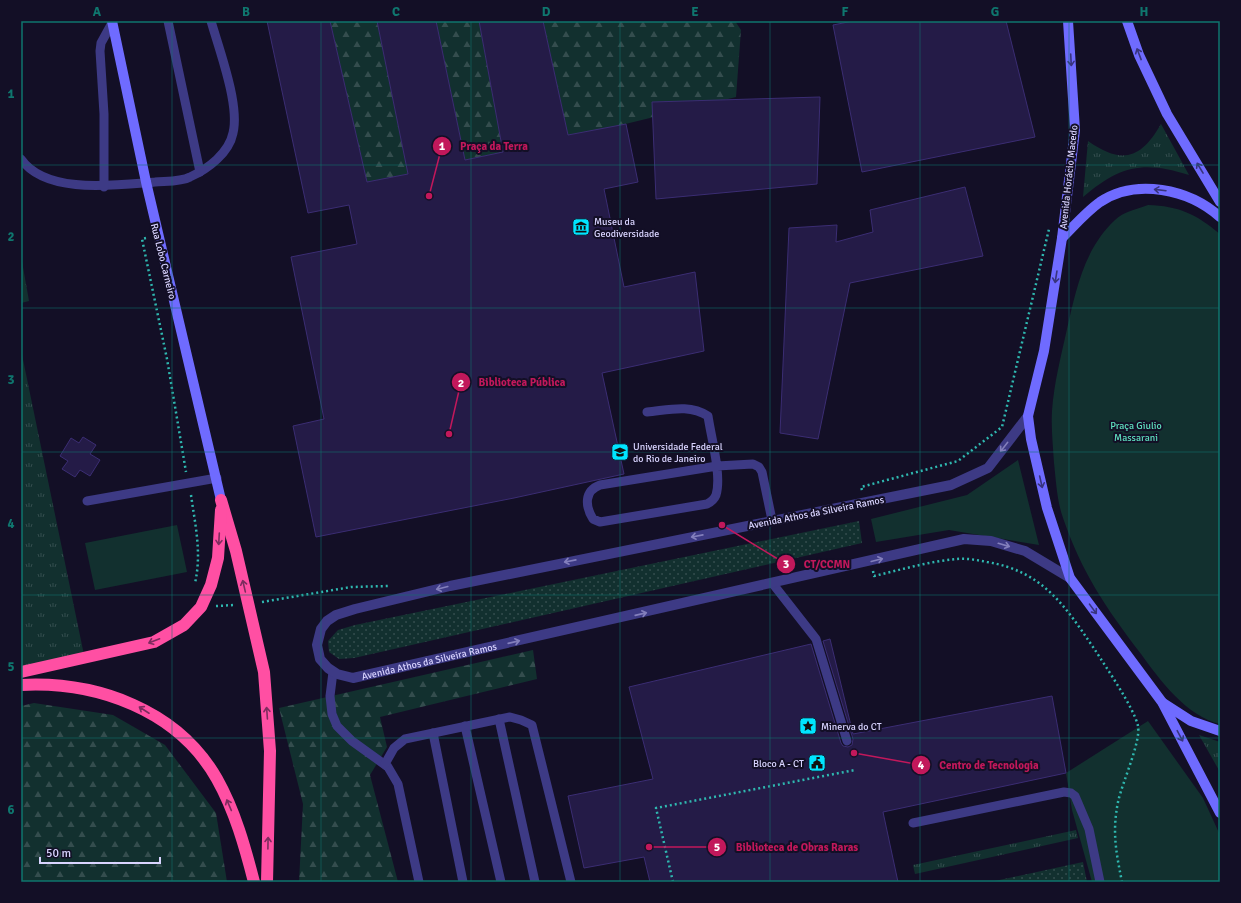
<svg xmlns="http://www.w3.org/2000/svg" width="1241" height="903" font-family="Signika,sans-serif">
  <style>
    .grass { fill: url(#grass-tufts) }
    .forest { fill: url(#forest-firs) }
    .park { fill: #12302f }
    .garden { fill: url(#garden-dots) }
    .building { fill: #241b47; stroke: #3b2d73 }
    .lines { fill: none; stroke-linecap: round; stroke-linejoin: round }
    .path { stroke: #2fb8b0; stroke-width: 2.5; stroke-dasharray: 2 3; stroke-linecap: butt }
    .lane { stroke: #3d3a85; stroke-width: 9 }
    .street { stroke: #3d3a85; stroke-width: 10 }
    .secondary { stroke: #6f6bff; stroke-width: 10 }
    .highway { stroke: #ff4fa3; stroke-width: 12 }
    .oneway { stroke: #38347d }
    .oneway2 { stroke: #837fbc }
    .oneway3 { stroke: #7d2c5e }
    .grid { fill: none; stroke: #0f766e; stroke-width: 1; stroke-opacity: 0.55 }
    .labels { text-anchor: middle; stroke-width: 4; stroke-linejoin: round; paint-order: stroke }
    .street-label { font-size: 10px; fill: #d9d4ff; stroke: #130f26 }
    .poi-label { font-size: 10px; fill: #d9d4ff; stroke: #130f26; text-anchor: start }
    .park-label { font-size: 10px; fill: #5fe0c0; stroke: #130f26 }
    .leader { fill: none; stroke: #c2185b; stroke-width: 1.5 }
    .callout-dot { fill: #c2185b; stroke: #130f26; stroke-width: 1.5 }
    .mark-label { font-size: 12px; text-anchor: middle; font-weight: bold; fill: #fff }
    .callout-label { font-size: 11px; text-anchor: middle; font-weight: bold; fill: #c2185b; stroke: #130f26; stroke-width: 4; stroke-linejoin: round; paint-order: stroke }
    .neatline { fill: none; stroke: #0f766e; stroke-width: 1.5 }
    .grid-label { font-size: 13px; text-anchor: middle; font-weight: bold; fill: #0f766e }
  </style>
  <defs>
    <pattern id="grass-tufts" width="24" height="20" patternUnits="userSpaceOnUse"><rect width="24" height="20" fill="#12302f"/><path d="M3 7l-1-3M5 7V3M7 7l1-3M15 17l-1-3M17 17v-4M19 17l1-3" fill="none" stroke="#344d4e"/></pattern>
    <pattern id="forest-firs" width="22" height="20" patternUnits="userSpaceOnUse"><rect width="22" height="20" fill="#12302f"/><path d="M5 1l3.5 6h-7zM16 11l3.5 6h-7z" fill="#344d4e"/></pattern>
    <pattern id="garden-dots" width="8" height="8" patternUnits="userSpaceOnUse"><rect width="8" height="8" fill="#12302f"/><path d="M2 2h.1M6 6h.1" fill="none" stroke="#344d4e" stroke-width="1.8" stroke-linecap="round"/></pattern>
  </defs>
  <rect width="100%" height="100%" fill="#130f26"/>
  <g class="grass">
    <path d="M1161,124L1189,175C1143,160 1119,166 1083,197L1088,141C1122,165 1141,159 1161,124Z"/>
    <polygon points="21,256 29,301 21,303"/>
    <polygon points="21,350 84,655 21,668"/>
    <polygon points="1199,735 1220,742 1220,772"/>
    <polygon points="1076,830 1078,838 915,874 913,865"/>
  </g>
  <g class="forest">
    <polygon points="330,21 377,21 408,174 367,182"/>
    <polygon points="436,21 479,21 503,152 465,160"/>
    <polygon points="543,21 735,21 741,30 736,97 613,127 568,135"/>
    <polygon points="533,650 537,679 380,717 387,747 370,775 398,882 299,882 303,804 279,708"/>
    <polygon points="34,703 113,715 165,745 216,813 227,882 21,882 21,706"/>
  </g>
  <g class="park">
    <path d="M1148,205C1179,206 1196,214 1220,234V724C1186,716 1160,680 1141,654C1106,608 1082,573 1063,518C1057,501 1056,481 1054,463C1053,446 1051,428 1052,411C1054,383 1061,356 1067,329C1076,290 1084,249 1115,220C1123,212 1137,209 1148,205Z"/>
    <polygon points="1018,460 1039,545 949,530 876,542 871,519 967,495"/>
    <polygon points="177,525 187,572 95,590 85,543"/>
    <polygon points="1148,721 1203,798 1220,835 1220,882 1092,882 1072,810 1066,773"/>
  </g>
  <g class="garden">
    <polygon points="859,521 862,543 354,658 339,659 329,652 328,641 338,630 355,625"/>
    <polygon points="1083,862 1087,882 990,882"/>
  </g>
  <g class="building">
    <polygon points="267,21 330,21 367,182 408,174 377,21 436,21 465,160 503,152 479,21 543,21 568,135 626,124 638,182 604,189 624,287 695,272 704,351 602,373 624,474 514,498 316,537 293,426 324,419 291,257 357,244 349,205 308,213"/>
    <polygon points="853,21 1006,21 1035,137 862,172 833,25"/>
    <polygon points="820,97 817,184 656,199 652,102"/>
    <polygon points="965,187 983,256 850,283 818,439 780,433 789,228 837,225 836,242 873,232 870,210"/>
    <polygon points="83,437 96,445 90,454 100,460 90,476 80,470 75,477 62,469 68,461 60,456 71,438 79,443"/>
    <polygon points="830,639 853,734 1052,696 1066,773 883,812 898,882 650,882 644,857 584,868 568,796 653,779 629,687 811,644 841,743 843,746 848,747 852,745 853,739 823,641"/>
  </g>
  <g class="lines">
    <g class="path">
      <polyline points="146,238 142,239 167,359 186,472"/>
      <polyline points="862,490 861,487 958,461 1002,427 1049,229"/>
      <path d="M191,495C195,524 202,553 195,583"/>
      <path d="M873,571L874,576C900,570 930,561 957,559C967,558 977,560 987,562C1043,571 1065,606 1095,650C1106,667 1134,708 1138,726C1141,742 1122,783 1118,802C1112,832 1116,852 1122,882"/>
      <polyline points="262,602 351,587 390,586"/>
      <polyline points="216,606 235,605"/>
      <polyline points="673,882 656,808 855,770"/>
    </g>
    <g class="lane">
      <polyline points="168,21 200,172"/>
      <path d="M21,159C46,195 116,185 155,182C165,181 181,182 190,177C208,169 229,153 233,133C240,105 219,49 211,21"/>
      <polyline points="104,187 104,114 100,51 101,43 112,23"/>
      <path d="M647,412C669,410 689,404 708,416C711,437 722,476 716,495C714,500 711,502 707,504L600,522L593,519C585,506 584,491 600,485L717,466L753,464L759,467L762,472L772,520"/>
      <polyline points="87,501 217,478"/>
      <polyline points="773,584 816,639 847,741"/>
      <polyline points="333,672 330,696 332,714 337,726 352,741 388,767 398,784 419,882"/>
      <polyline points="499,719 535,882"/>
      <polyline points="465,726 501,882"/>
      <polyline points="433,733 463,882"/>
      <polyline points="385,764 394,748 405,739 510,717 521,720 532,725 571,882"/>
      <polyline points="913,823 1064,792 1071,793 1075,796 1089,829 1100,882"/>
    </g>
    <path class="street" id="s1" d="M1028,416L988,468L951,485L450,586L355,609L336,615L327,621L321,629L317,645L320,659L328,668L337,674L353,678L964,539L991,541L1025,551L1070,578"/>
    <g class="secondary">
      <polyline points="112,21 146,182 221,500"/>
      <polyline points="1068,21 1075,130 1062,238 1044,351 1028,416 1031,439 1047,508 1070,578 1162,702 1220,813"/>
      <polyline points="1127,21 1139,55 1167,114 1220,202"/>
      <path d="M1062,238C1074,226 1086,212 1100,202C1136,178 1189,189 1220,217"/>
      <polyline points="1163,703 1191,721 1220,731"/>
    </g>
    <g class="highway">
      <polyline points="221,500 236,551 264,672 270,751 267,882"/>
      <polyline points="21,672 154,642 184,625 201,607 211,585 218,558 221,510"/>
      <path d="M21,685C97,681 178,710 217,779C235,811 245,847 254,882"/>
    </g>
  </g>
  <defs><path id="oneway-shaft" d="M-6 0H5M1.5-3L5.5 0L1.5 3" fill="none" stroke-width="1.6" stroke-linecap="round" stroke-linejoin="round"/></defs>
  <g class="oneway">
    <use href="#oneway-shaft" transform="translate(1139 54) rotate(-111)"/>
    <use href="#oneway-shaft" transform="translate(1071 60) rotate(87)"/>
    <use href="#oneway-shaft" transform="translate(1200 168) rotate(-121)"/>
    <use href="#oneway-shaft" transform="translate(1160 190) rotate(-173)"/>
    <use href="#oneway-shaft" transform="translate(1056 277) rotate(99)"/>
    <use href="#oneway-shaft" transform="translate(1041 482) rotate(77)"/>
    <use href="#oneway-shaft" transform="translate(1093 609) rotate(54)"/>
    <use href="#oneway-shaft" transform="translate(1180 736) rotate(62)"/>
  </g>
  <g class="oneway2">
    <use href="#oneway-shaft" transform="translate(1004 447) rotate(128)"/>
    <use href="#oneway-shaft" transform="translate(697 536) rotate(169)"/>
    <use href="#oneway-shaft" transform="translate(1004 545) rotate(16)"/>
    <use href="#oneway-shaft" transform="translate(877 560) rotate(-14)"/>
    <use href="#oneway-shaft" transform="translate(570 561) rotate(169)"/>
    <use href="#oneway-shaft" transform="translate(442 588) rotate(166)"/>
    <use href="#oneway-shaft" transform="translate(641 614) rotate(-13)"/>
    <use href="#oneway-shaft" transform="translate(514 642) rotate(-13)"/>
  </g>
  <g class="oneway3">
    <use href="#oneway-shaft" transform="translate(219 539) rotate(93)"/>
    <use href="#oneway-shaft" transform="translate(244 586) rotate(-103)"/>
    <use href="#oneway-shaft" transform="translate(154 641) rotate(159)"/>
    <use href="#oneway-shaft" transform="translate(144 710) rotate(-147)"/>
    <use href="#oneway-shaft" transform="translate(267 713) rotate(-94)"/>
    <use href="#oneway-shaft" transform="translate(229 805) rotate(-113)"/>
    <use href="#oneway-shaft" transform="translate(268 843) rotate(-89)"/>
  </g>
  <path class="grid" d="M172,21V882M321,21V882M471,21V882M620,21V882M770,21V882M920,21V882M1069,21V882M21,165H1220M21,308H1220M21,452H1220M21,595H1220M21,738H1220"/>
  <defs>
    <symbol id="museum-square" viewBox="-11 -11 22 22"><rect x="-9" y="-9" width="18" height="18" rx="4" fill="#00e5ff" stroke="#130f26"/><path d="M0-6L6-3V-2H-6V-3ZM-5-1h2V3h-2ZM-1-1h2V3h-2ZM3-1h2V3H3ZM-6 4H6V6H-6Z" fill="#111"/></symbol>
    <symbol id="university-square" viewBox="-11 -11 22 22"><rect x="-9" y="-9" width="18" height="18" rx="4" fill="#00e5ff" stroke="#130f26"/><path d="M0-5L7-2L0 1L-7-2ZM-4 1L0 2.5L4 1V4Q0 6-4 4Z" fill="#111"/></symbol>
    <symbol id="sight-square" viewBox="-11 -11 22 22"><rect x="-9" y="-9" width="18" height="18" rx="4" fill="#00e5ff" stroke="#130f26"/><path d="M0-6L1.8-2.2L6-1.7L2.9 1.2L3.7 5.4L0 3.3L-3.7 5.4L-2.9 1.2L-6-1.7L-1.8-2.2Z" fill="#111"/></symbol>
    <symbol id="civic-square" viewBox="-11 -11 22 22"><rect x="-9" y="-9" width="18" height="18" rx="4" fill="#00e5ff" stroke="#130f26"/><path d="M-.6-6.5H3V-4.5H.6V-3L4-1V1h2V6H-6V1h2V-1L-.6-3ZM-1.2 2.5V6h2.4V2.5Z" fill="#111"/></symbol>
  </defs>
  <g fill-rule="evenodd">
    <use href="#museum-square" x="571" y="217" width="20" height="20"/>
    <use href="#university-square" x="610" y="442" width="20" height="20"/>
    <use href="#sight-square" x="798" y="716" width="20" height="20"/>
    <use href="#civic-square" x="807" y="753" width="20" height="20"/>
  </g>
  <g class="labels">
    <g class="street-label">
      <text transform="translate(1068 177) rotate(-84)" y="4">Avenida Horácio Macedo</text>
      <text transform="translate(164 261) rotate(76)" y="4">Rua Lobo Carneiro</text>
      <text transform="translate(816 512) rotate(-11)" y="4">Avenida Athos da Silveira Ramos</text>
      <text dy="4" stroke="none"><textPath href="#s1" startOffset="904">Avenida Athos da Silveira Ramos</textPath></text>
    </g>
    <g class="poi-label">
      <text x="594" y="225">Museu da<tspan x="594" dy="12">Geodiversidade</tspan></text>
      <text x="633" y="450">Universidade Federal<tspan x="633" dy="12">do Rio de Janeiro</tspan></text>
      <text x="821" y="730">Minerva do CT</text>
      <text x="804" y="767" text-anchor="end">Bloco A - CT</text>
    </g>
    <g class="park-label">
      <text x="1136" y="429">Praça Giulio<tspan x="1136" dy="12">Massarani</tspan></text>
    </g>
  </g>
  <path class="leader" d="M429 196L442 146M449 434L461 382M722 525L786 564M854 753L921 765M649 847L717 847"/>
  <g class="callout-dot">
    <circle cx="429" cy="196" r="4"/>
    <circle cx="449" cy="434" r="4"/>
    <circle cx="722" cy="525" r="4"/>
    <circle cx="854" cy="753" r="4"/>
    <circle cx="649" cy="847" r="4"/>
    <circle cx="442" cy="146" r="10"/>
    <circle cx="461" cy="382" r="10"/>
    <circle cx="786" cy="564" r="10"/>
    <circle cx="921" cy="765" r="10"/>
    <circle cx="717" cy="847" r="10"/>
  </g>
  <g class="mark-label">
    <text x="442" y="150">1</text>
    <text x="461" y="387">2</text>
    <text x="786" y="568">3</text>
    <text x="921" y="769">4</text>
    <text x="717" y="851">5</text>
  </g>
  <g class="callout-label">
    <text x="494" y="150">Praça da Terra</text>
    <text x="522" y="386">Biblioteca Pública</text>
    <text x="827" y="568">CT/CCMN</text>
    <text x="989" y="769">Centro de Tecnologia</text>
    <text x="797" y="851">Biblioteca de Obras Raras</text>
  </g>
  <rect width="1241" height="903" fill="none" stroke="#130f26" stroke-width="44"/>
  <path d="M40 857v6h120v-6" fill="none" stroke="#d9d4ff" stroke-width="2"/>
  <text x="46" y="857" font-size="12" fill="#d9d4ff" stroke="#130f26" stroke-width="3" paint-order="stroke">50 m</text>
  <rect x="22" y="22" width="1197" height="859" class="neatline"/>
  <g class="grid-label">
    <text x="97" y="16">A</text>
    <text x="246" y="16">B</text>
    <text x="396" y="16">C</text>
    <text x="546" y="16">D</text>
    <text x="695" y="16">E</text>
    <text x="845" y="16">F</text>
    <text x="995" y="16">G</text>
    <text x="1144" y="16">H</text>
    <text x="11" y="98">1</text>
    <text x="11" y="241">2</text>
    <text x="11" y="384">3</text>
    <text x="11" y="528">4</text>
    <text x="11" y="671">5</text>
    <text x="11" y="814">6</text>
  </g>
</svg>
